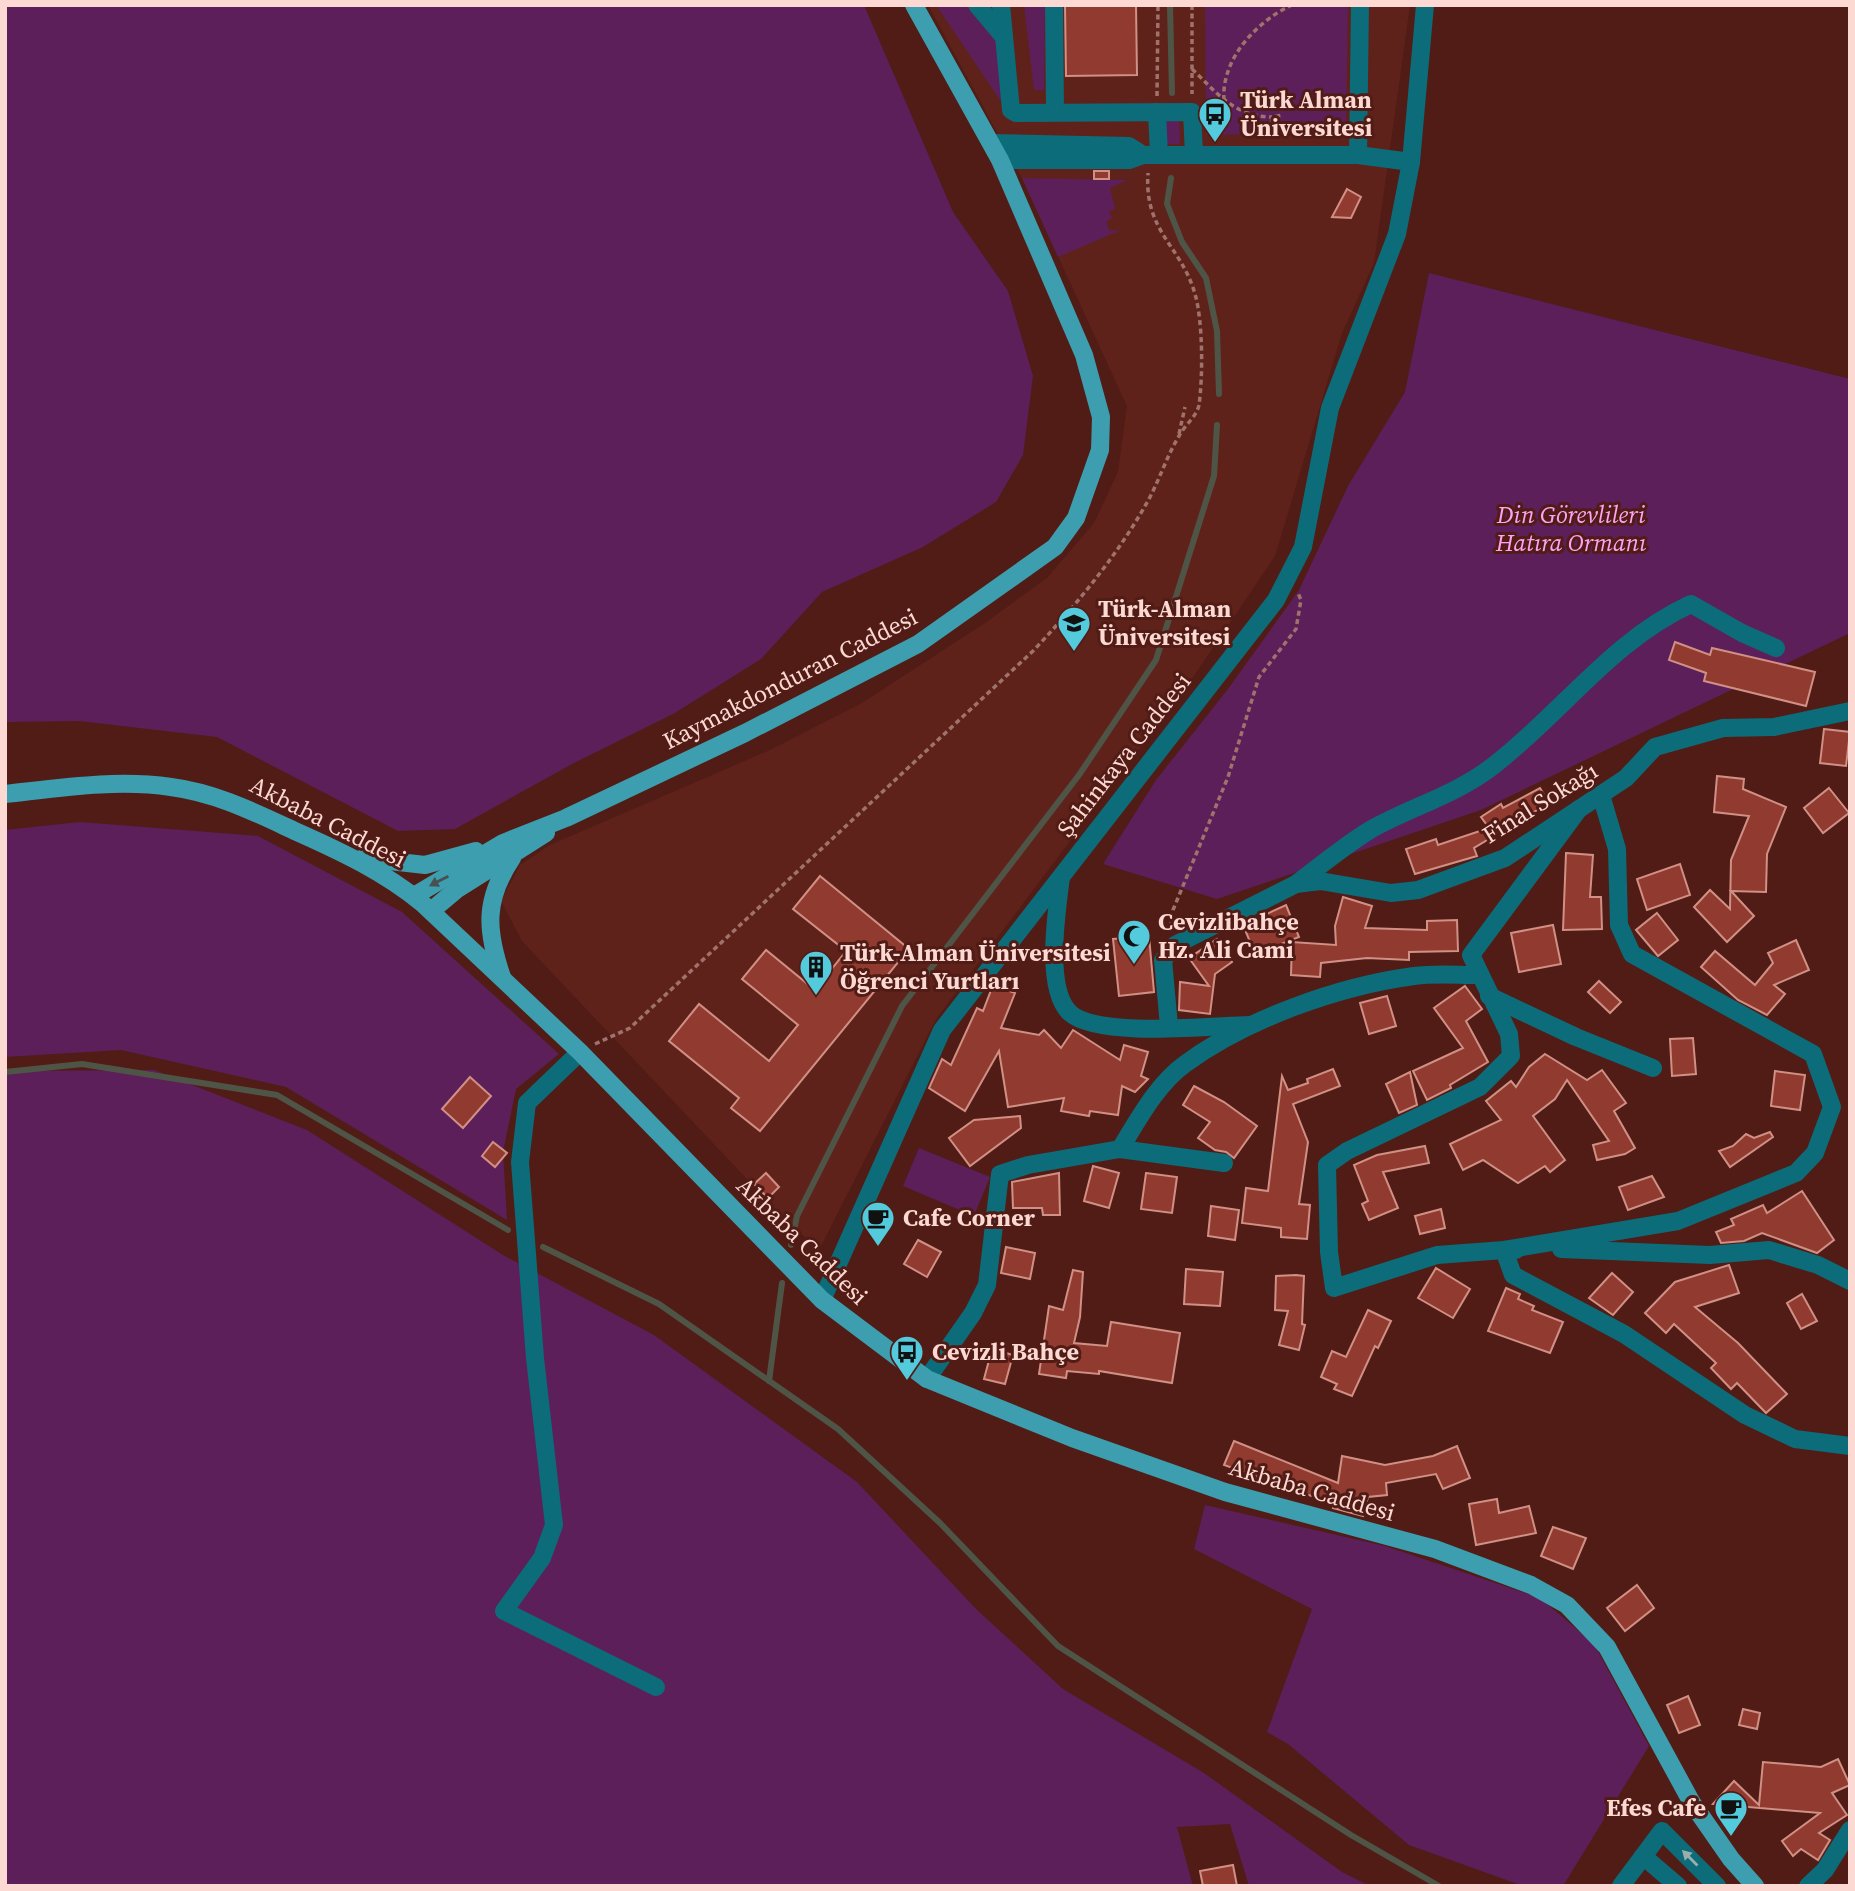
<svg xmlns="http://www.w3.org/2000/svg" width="1855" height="1891" font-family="'Source Serif 4',serif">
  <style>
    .built { fill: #5f221a }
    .green { fill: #5c1f59 }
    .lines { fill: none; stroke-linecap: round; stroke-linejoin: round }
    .stream { stroke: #4e5546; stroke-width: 6 }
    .building { fill: #913a2f; stroke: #d19085; stroke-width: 2 }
    .path { stroke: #9f736c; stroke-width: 3.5; stroke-dasharray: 5 3.5; stroke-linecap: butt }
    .minor { stroke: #0c6c79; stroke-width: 18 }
    .major { stroke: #3c9eae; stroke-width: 18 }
    .oneway { fill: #495052 }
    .oneway2 { fill: #9cadae }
    .labels { text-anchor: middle; stroke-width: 6; stroke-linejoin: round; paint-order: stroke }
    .poi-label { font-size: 24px; font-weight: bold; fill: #fcd9d2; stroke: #511c15; text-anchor: start }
    .park-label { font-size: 24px; font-style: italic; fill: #fda2f6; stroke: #511c15 }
    .street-label { font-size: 24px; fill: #fcd9d2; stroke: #511c15 }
  </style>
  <rect width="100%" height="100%" fill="#511c15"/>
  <polygon class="built" points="928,5 1410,5 1374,263 1342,333 1275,556 1189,683 936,1019 819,1250 780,1214 522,941 501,901 520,865 550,845 770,750 862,703 985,623 1047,578 1094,523 1118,472 1127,406 1022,178"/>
  <g class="green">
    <polygon points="5,5 864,5 953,212 1008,291 1033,376 1023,455 996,502 923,547 822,592 761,659 675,713 574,763 455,829 398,831 217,737 79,721 5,722"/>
    <polygon points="936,5 965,5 999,44 1002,103"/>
    <polygon points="1024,5 1045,5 1044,90 1034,90"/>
    <polygon points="1205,5 1348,5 1346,133 1206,135"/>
    <polygon points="1179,117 1180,144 1165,144 1164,118"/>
    <polygon points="1022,178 1128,180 1110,188 1115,209 1109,211 1112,218 1106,222 1110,231 1121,230 1058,257"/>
    <polygon points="1429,273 1850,379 1850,633 1481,810 1217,899 1103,864 1156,780 1228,689 1299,590 1348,486 1405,392"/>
    <polygon points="80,822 258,836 402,912 559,1054 516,1089 503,1152 507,1220 286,1087 121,1050 5,1057 5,830"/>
    <polygon points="154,1070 307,1130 503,1255 654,1335 857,1482 976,1609 1063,1689 1204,1773 1342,1872 1370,1886 1249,1886 1230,1824 1177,1827 1193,1886 5,1886 5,1071"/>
    <polygon points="919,1148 990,1177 974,1216 903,1186"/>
    <polygon points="1205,1505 1385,1546 1540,1598 1594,1644 1649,1746 1563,1886 1523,1886 1409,1845 1288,1744 1267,1732 1312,1609 1194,1549"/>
  </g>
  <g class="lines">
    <g class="stream">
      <polyline points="1170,5 1172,93"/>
      <polyline points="1171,178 1167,204 1182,242 1206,278 1217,331 1219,394"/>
      <polyline points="5,1072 82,1064 277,1095 508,1230"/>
      <polyline points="791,1245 797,1216 902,1006 1079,775 1156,660 1214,476 1217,425"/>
      <polyline points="543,1247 659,1304 838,1429 940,1523 1058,1646 1351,1835 1439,1886"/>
      <polyline points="769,1381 782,1283"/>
    </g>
  </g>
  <g class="building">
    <polygon points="1065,5 1136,5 1137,75 1066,76"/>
    <rect x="1094" y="171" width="15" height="8"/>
    <polygon points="1347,189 1361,197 1351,218 1332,217"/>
    <polygon points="1675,642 1710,655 1712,648 1815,672 1806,706 1704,681 1706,673 1669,660"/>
    <polygon points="1824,729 1850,732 1846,766 1820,763"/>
    <polygon points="1717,776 1744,779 1743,789 1786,807 1767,854 1766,892 1731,891 1754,916 1727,942 1694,907 1710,890 1730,909 1731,860 1749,816 1714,812"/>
    <polygon points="1540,788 1549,803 1474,848 1477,856 1415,874 1406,849 1436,839 1438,845 1489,828 1481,817 1501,804 1503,808"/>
    <polygon points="1829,788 1849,813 1823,833 1804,808"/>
    <polygon points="1566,853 1593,855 1590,897 1601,897 1602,929 1563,930"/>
    <polygon points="1680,864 1690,895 1647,910 1637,879"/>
    <polygon points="820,876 909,949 760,1131 731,1108 739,1098 669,1041 699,1004 769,1061 798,1025 742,979 766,950 815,990 846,951 793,909"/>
    <polygon points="1343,897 1372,906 1365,928 1427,930 1427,921 1457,920 1458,951 1409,952 1409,960 1367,958 1321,963 1320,977 1291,975 1292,942 1336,945 1335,926"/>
    <polygon points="1286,905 1299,937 1255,954 1243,925"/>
    <polygon points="1657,913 1678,940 1658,956 1636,930"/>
    <polygon points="1553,925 1561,964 1519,972 1511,933"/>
    <polygon points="1149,936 1154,992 1119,996 1113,939"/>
    <polygon points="1217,939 1232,962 1215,974 1210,1014 1179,1010 1180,982 1209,986 1189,958"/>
    <polygon points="1796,940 1809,970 1774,985 1785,994 1767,1015 1738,1000 1701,967 1715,951 1755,985 1773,963 1768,953"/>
    <polygon points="1599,981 1621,1002 1610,1013 1588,992"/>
    <polygon points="993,985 1015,993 1001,1028 1039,1035 1044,1030 1061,1048 1073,1030 1120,1060 1124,1045 1148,1052 1141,1076 1148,1079 1135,1092 1122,1086 1118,1115 1090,1111 1089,1116 1061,1111 1064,1098 1008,1107 999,1051 965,1111 929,1088 942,1059 951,1065 977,1008 983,1011"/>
    <polygon points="1465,986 1482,1009 1466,1021 1488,1062 1450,1085 1451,1088 1427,1100 1413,1071 1463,1048 1434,1008"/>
    <polygon points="1387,996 1396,1026 1369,1034 1360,1003"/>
    <polygon points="1693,1038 1696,1074 1672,1076 1670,1039"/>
    <polygon points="1545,1054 1587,1080 1602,1070 1626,1103 1614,1111 1635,1148 1625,1154 1597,1160 1593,1145 1609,1141 1567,1080 1555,1099 1533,1116 1565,1160 1550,1172 1545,1166 1518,1183 1483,1160 1463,1170 1450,1144 1501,1120 1486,1101 1511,1081 1516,1087 1529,1067"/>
    <polygon points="1333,1069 1340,1086 1293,1104 1308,1142 1299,1204 1310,1205 1307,1239 1281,1237 1281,1228 1242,1223 1246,1188 1268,1191 1282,1076 1288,1090 1308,1083 1307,1079"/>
    <polygon points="1775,1071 1805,1075 1800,1110 1771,1106"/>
    <polygon points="1410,1072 1417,1105 1399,1113 1386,1084"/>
    <polygon points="470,1077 491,1096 463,1128 442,1109"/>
    <polygon points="1194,1086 1224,1102 1257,1126 1234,1158 1226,1152 1215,1150 1198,1138 1210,1122 1183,1105"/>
    <polygon points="1020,1116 1021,1128 970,1166 949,1138 974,1120"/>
    <polygon points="1770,1132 1773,1137 1730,1167 1719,1151 1733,1146 1746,1134 1754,1138"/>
    <polygon points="493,1142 507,1153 495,1167 482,1156"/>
    <polygon points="1425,1146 1429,1163 1383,1172 1398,1208 1369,1220 1362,1204 1368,1201 1354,1165 1377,1155"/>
    <polygon points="1093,1166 1119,1173 1109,1208 1084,1201"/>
    <polygon points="766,1173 779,1187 768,1198 754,1184"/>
    <polygon points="1059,1173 1060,1215 1043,1215 1042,1208 1013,1208 1012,1182"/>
    <polygon points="1146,1173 1177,1177 1172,1213 1141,1209"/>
    <polygon points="1652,1176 1664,1197 1628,1210 1619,1187"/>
    <polygon points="1802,1191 1834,1240 1817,1253 1762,1233 1744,1241 1721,1243 1716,1232 1734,1225 1731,1219 1763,1205 1767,1213"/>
    <polygon points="1211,1206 1239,1210 1235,1240 1208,1236"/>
    <polygon points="1441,1209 1445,1228 1420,1234 1415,1216"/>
    <polygon points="918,1240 941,1252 927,1277 904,1264"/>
    <polygon points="1006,1247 1035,1253 1030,1279 1001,1273"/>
    <polygon points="1729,1265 1739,1293 1695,1307 1738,1343 1787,1394 1766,1413 1737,1383 1731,1389 1711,1368 1716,1363 1674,1324 1666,1333 1645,1313 1675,1282"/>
    <polygon points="1436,1268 1470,1289 1453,1318 1418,1298"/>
    <polygon points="1186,1269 1223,1272 1220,1306 1184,1304"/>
    <polygon points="1073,1270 1083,1272 1080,1317 1074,1343 1107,1346 1111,1322 1180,1333 1172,1383 1099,1371 1099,1374 1067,1371 1066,1378 1039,1374 1049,1306 1063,1310"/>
    <polygon points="1612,1273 1633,1292 1613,1315 1589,1298"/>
    <polygon points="1296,1275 1304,1276 1302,1324 1305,1325 1299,1350 1279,1345 1288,1311 1275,1310 1276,1276"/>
    <polygon points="1506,1288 1520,1294 1518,1299 1534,1306 1532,1310 1563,1322 1550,1353 1488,1331"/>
    <polygon points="1802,1294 1817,1321 1801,1329 1787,1303"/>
    <polygon points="1368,1310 1391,1321 1378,1348 1375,1346 1352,1396 1334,1389 1337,1384 1321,1377 1332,1351 1346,1357"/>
    <polygon points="992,1349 1013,1355 1005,1384 984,1379"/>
    <polygon points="1234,1441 1338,1483 1342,1456 1385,1465 1433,1456 1457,1446 1470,1478 1443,1489 1436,1474 1386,1483 1387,1495 1368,1497 1363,1516 1333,1508 1334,1504 1224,1465"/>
    <polygon points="1497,1499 1499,1513 1529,1506 1536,1533 1476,1545 1469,1504"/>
    <polygon points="1553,1527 1586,1538 1573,1569 1541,1556"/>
    <polygon points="1637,1585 1654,1608 1625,1631 1607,1608"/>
    <polygon points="1688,1696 1700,1725 1679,1733 1667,1705"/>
    <polygon points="1743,1709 1760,1713 1757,1729 1739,1725"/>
    <polygon points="1838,1759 1850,1785 1832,1793 1847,1815 1819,1833 1830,1840 1818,1860 1801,1849 1793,1856 1782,1841 1820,1813 1713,1804 1734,1781 1759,1805 1763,1762 1821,1767"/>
    <polygon points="1233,1865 1237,1886 1203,1886 1200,1871"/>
  </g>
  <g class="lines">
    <g class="path">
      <polyline points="1192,5 1192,94"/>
      <path d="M1192,69C1217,93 1235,117 1272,117"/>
      <polyline points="1157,96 1158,5"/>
      <path d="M1224,100C1221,59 1257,21 1292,5"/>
      <polyline points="1272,139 1272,117 1283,115"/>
      <polyline points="1179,434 1185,407"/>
      <polyline points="1170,927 1173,910 1228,777 1259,677 1296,629 1301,600 1298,593"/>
      <path d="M595,1044L630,1028L1033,651C1077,604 1118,555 1149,499C1160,478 1167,456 1179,436C1184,426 1197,416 1199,405C1203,377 1203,321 1195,294C1181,245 1144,232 1148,173"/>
    </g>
    <g class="minor">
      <polyline points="977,5 1004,37"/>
      <polyline points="1001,5 1011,110 1016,113 1192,112 1194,154"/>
      <polyline points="1054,5 1055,112"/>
      <polyline points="1157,112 1159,155"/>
      <polyline points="991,143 1129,146 1143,155"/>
      <polyline points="1358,155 1360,5"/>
      <polyline points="1000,160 1129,160 1143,155 1358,155 1411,162"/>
      <polyline points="1579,809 1471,955 1509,1034 1511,1056 1480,1087 1347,1151 1327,1165 1329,1252 1334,1288 1437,1255 1504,1250 1678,1221 1796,1173 1815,1153 1832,1107 1813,1054 1632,954 1619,925 1617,849 1601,795"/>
      <path d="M1061,877C1057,909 1044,989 1070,1013C1098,1038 1210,1026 1249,1025"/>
      <path d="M1296,884C1320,866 1344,846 1370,830C1410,807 1454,796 1493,766C1561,714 1612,640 1691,604L1742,633L1776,648"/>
      <polyline points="1489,996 1576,1037 1653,1068"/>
      <polyline points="1169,1026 1163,960 1175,945 1296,884 1320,881 1391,893 1418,890 1505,858 1626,778 1655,747 1723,728 1774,727 1850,711"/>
      <polyline points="580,1052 527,1103 520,1162 535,1358 554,1525 542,1558 504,1611 656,1687"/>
      <path d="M1120,1149C1138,1120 1157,1084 1185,1064C1246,1019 1339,986 1414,976C1435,973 1457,975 1478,975"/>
      <polyline points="1561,1249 1710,1255 1769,1250 1818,1265 1850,1281"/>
      <polyline points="1516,1250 1504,1250 1513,1275 1624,1334 1745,1415 1795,1439 1850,1446"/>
      <polyline points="822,1300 942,1030 1276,600 1303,547 1330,408 1397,234 1411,162 1425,5"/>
      <polyline points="927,1379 973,1313 987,1285 1000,1174 1028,1165 1120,1149 1224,1163"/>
      <polyline points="1643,1856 1678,1886"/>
      <polyline points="1621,1886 1662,1831 1717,1886"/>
      <polyline points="1808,1886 1825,1870 1850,1830"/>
    </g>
    <g class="major">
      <path d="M5,794C60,788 116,779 171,787C217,793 256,813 297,832C342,852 384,872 422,903L580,1052L822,1300L927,1379L1072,1438L1225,1492L1435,1549L1531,1585L1567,1605L1607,1647L1692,1803L1731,1859L1755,1886"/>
      <polyline points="363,858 425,865 476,851"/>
      <polyline points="414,896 503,843 566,818 745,733 918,644 1055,547 1076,518 1100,450 1101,417 1084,355 1000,160 914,5"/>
      <polyline points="431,911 456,890 546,833"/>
      <path d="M502,977C486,930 484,900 512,858"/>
    </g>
  </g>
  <defs><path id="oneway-solid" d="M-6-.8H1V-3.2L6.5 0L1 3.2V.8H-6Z" transform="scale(1.75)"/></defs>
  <use class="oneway" href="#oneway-solid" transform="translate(439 881) rotate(153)"/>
  <use class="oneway2" href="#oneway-solid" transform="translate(1690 1858) rotate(-135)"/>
  <defs>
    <symbol id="bus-pin" viewBox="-11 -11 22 30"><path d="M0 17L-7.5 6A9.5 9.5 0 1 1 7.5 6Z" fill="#54cadd" stroke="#511c15"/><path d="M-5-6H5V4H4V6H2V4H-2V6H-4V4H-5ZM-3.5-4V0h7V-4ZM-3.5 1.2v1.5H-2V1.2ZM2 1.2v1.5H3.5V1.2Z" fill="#111"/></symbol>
    <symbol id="university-pin" viewBox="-11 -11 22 30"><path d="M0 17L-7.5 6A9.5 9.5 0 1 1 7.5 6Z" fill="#54cadd" stroke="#511c15"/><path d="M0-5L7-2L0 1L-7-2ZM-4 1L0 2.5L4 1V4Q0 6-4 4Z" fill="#111"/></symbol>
    <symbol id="mosque-pin" viewBox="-11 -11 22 30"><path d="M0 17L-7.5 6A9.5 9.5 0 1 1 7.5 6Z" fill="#54cadd" stroke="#511c15"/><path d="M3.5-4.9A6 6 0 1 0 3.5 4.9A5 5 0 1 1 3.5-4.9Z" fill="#111"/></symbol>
    <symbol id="building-pin" viewBox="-11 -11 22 30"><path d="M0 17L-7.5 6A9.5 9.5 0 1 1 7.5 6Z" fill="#54cadd" stroke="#511c15"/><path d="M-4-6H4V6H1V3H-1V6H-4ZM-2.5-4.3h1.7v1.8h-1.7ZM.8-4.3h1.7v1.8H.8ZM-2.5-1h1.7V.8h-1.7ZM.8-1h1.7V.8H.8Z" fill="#111"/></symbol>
    <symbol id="cafe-pin" viewBox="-11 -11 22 30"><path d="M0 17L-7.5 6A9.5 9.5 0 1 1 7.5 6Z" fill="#54cadd" stroke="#511c15"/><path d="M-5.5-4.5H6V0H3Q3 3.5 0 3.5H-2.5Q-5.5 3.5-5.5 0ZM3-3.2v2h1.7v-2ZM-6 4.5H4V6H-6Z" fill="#111"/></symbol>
  </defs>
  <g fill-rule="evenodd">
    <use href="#bus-pin" x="1196" y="95" width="38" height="52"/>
    <use href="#university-pin" x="1055" y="604" width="38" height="52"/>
    <use href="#mosque-pin" x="1115" y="917" width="38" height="52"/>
    <use href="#building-pin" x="797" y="948" width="38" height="52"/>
    <use href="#cafe-pin" x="859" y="1199" width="38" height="52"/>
    <use href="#bus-pin" x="888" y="1333" width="38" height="52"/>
    <use href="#cafe-pin" x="1712" y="1789" width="38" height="52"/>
  </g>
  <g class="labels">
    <g class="poi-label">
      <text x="1240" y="108">Türk Alman<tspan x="1240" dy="28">Üniversitesi</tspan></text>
      <text x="1098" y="617">Türk-Alman<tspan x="1098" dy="28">Üniversitesi</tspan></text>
      <text x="1158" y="930">Cevizlibahçe<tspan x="1158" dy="28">Hz. Ali Cami</tspan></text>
      <text x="840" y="961">Türk-Alman Üniversitesi<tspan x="840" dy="28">Öğrenci Yurtları</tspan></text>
      <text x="903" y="1226">Cafe Corner</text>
      <text x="932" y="1360">Cevizli Bahçe</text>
      <text x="1706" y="1816" text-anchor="end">Efes Cafe</text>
    </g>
    <g class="park-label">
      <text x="1571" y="523">Din Görevlileri<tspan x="1571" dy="28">Hatıra Ormanı</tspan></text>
    </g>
    <g class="street-label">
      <text transform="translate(790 679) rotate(-27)" y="8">Kaymakdonduran Caddesi</text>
      <text transform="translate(1124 755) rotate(-52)" y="8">Şahinkaya Caddesi</text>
      <text transform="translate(1540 803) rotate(-32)" y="8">Final Sokağı</text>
      <text transform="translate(328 822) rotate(27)" y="8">Akbaba Caddesi</text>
      <text transform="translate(802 1241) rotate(44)" y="8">Akbaba Caddesi</text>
      <text transform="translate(1312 1490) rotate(16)" y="8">Akbaba Caddesi</text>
    </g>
  </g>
  <rect width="1855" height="1891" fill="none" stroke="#fcd9d2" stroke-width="14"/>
</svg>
